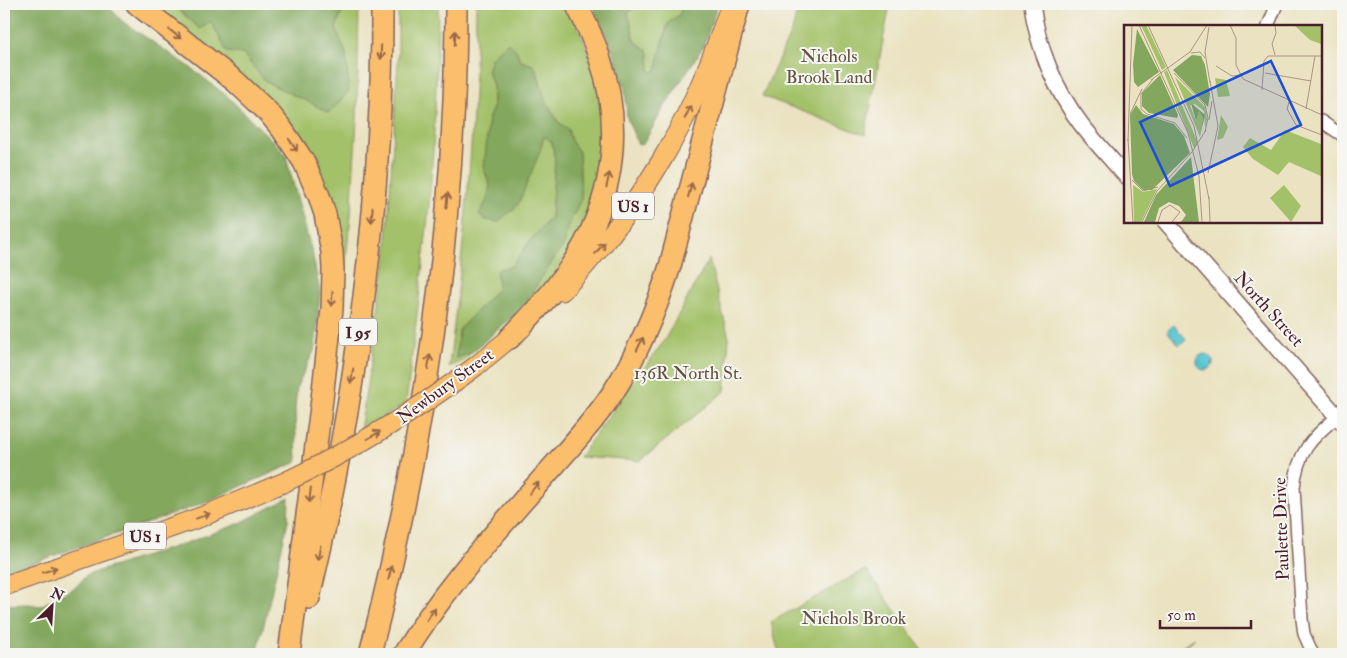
<svg xmlns="http://www.w3.org/2000/svg" width="1347" height="658" font-family="'IM FELL Double Pica',serif">
  <style>
    .green { fill: #a3c169; stroke: #76704a }
    .forest { fill: #82a75d; stroke: #666344 }
    .water { fill: #57c4cf; stroke: #50727d }
    .lines { fill: none; stroke-linecap: round; stroke-linejoin: round }
    .minor-casing { stroke: #82635f; stroke-width: 14 }
    .tertiary-casing { stroke: #82635f; stroke-width: 18 }
    .primary-casing { stroke: #82635f; stroke-width: 21 }
    .motorway-casing { stroke: #82635f; stroke-width: 24 }
    .minor { stroke: #fff; stroke-width: 11 }
    .tertiary { stroke: #fff; stroke-width: 15 }
    .primary { stroke: #fabe6d; stroke-width: 19 }
    .motorway { stroke: #fabe6d; stroke-width: 21 }
    .primary-bridge-casing { stroke: #82635f; stroke-width: 21; stroke-linecap: butt }
    .primary-bridge { stroke: #fabe6d; stroke-width: 19 }
    .oneway { stroke: #996749 }
    .labels { text-anchor: middle; stroke-width: 4; stroke-linejoin: round; paint-order: stroke }
    .shield { fill: #f6f6f2; stroke: #7e6067; stroke-width: 1 }
    .shield-label { font-size: 16px; font-weight: bold; fill: #4a1f2b }
    .park-label { font-size: 18px; fill: #65503e; stroke: #f6f6f2 }
    .street-label { font-size: 18px; fill: #4a1f2b; stroke: #f6f6f2 }
    .inset-road { fill: none; stroke: #aa9484; stroke-width: 1 }
    .view { fill: #1d4ed8; fill-opacity: 0.15; stroke: #1d4ed8; stroke-width: 2.5 }
    .inset-edge { fill: none; stroke: #4a1f2b; stroke-width: 2.5 }
  </style>
  <rect width="100%" height="100%" fill="#f6f6f2"/>
  <filter id="ink" filterUnits="userSpaceOnUse"><feTurbulence type="fractalNoise" baseFrequency=".02" numOctaves="2"/><feDisplacementMap in="SourceGraphic" scale="10" xChannelSelector="R" yChannelSelector="G"/><feConvolveMatrix kernelMatrix="1 2 1 2 8 2 1 2 1" color-interpolation-filters="sRGB"/></filter>
  <filter id="wash" filterUnits="userSpaceOnUse"><feTurbulence type="fractalNoise" baseFrequency=".0096" numOctaves="4" result="noise"/><feDisplacementMap in="SourceGraphic" scale="20" xChannelSelector="R" yChannelSelector="G"/><feGaussianBlur stdDeviation="1.12" result="paint"/><feColorMatrix in="noise" values="0 0 0 0 0 0 0 0 0 0 0 0 0 0 0 0 0 1.4 0 .05"/><feComposite in="paint" operator="in"/></filter>
  <g filter="url(#wash)">
    <rect width="100%" height="100%" fill="#eae2c0"/>
    <g class="green">
      <polygon points="149,4 174,4 180,11 211,22 227,51 243,54 266,82 311,103 329,113 346,54 336,28 345,4 359,4 357,118 351,215 342,292 321,177"/>
      <path d="M398,4H438C437,81 434,159 426,236C420,292 413,347 406,403L360,432L386,257L398,62Z"/>
      <path d="M476,4H568L596,69L606,129L600,183L580,237L541,292L520,310L564,243L567,228L581,199L579,152L571,141L568,130L558,122L544,97L537,71L533,65L521,61L516,50L508,42L487,71L493,85V108L489,117L484,169L490,185L487,200L532,168L540,151L544,136L552,142L555,160L551,217L530,241L498,288L459,330L456,358L471,353L463,361L449,367C464,246 476,126 476,4Z"/>
      <polygon points="638,4 684,4 679,15 668,23 656,71 650,72 649,53 635,41 628,13"/>
      <polygon points="799,4 890,4 865,135 762,96 793,28"/>
      <polygon points="709,259 729,338 725,391 640,461 579,457 664,341"/>
      <polygon points="866,569 925,654 779,654 771,622"/>
      <polygon points="1195,638 1187,645 1195,654 1168,654"/>
    </g>
    <g class="forest">
      <polygon points="4,4 106,4 123,22 187,65 227,96 285,153 313,256 320,293 315,349 297,386 295,410 297,462 196,506 4,573"/>
      <polygon points="174,4 345,4 336,28 346,54 349,91 329,113 311,103 266,82 243,54 227,52 211,22 200,29 180,11"/>
      <polygon points="592,4 638,4 628,13 635,41 649,52 650,72 656,71 668,23 679,15 684,4 718,4 703,47 668,101 643,144 638,145 627,118 625,88 613,51"/>
      <polygon points="508,42 516,50 521,61 533,65 537,71 544,97 558,122 568,129 571,141 579,152 581,199 567,228 565,243 520,310 471,353 456,358 459,330 498,288 496,270 512,266 530,241 551,217 555,160 552,142 544,136 540,151 518,205 498,222 486,220 479,215 487,200 490,185 484,169 489,117 493,108 493,85 487,71 491,58"/>
      <polygon points="289,498 288,521 257,654 4,654 4,605 29,604 40,606 76,587 87,575 183,544 238,524"/>
    </g>
    <g class="water">
      <polygon points="1174,325 1186,339 1179,345 1167,331"/>
      <circle cx="1205" cy="362" r="8"/>
    </g>
  </g>
  <g filter="url(#ink)">
    <g class="lines">
      <defs>
        <g id="minor">
          <polyline points="1268,26 1277,4"/>
          <polyline points="1321,121 1343,136"/>
          <path d="M1313,654L1304,634L1302,619L1294,488C1297,453 1311,438 1337,417"/>
        </g>
        <g id="tertiary">
          <path d="M1032,4C1037,46 1055,90 1081,124C1095,142 1111,159 1126,176"/>
          <polyline points="1165,221 1343,423"/>
        </g>
        <g id="primary">
          <path d="M562,291C640,209 692,121 727,15"/>
          <polyline points="476,366 522,328"/>
          <polyline points="4,586 201,517 285,482"/>
        </g>
        <g id="motorway">
          <polyline points="137,4 235,81 268,112 282,129 304,162 319,196 325,214 332,252 333,269 332,309 322,399 289,654"/>
          <path d="M510,338C531,316 552,294 569,269C613,206 625,129 599,56C593,38 585,21 576,4"/>
          <path d="M309,598C355,404 383,203 382,4"/>
          <path d="M370,654C424,443 456,223 456,4"/>
          <path d="M404,654C441,593 488,541 535,487C561,457 590,427 612,394C638,354 656,311 670,266L739,4"/>
        </g>
      </defs>
      <use href="#minor" class="minor-casing"/>
      <use href="#tertiary" class="tertiary-casing"/>
      <use href="#primary" class="primary-casing"/>
      <use href="#motorway" class="motorway-casing"/>
      <use href="#minor" class="minor"/>
      <use href="#tertiary" class="tertiary"/>
      <use href="#primary" class="primary"/>
      <use href="#motorway" class="motorway"/>
      <defs>
        <path id="primary-bridge" d="M285,482C353,450 416,411 476,366"/>
      </defs>
      <use href="#primary-bridge" class="primary-bridge-casing"/>
      <use href="#primary-bridge" class="primary-bridge"/>
    </g>
    <defs><path id="oneway-shaft" d="M-6 0H5M1.5-3L5.5 0L1.5 3" fill="none" stroke-width="1.6" stroke-linecap="round" stroke-linejoin="round" transform="scale(1.25)"/></defs>
    <g class="oneway">
      <use href="#oneway-shaft" transform="translate(175 34) rotate(38)"/>
      <use href="#oneway-shaft" transform="translate(455 38) rotate(-89)"/>
      <use href="#oneway-shaft" transform="translate(381 52) rotate(91)"/>
      <use href="#oneway-shaft" transform="translate(688 112) rotate(-64)"/>
      <use href="#oneway-shaft" transform="translate(293 145) rotate(56)"/>
      <use href="#oneway-shaft" transform="translate(608 180) rotate(-78)"/>
      <use href="#oneway-shaft" transform="translate(690 190) rotate(-75)"/>
      <use href="#oneway-shaft" transform="translate(447 200) rotate(-85)"/>
      <use href="#oneway-shaft" transform="translate(372 215) rotate(95)"/>
      <use href="#oneway-shaft" transform="translate(600 248) rotate(-50)"/>
      <use href="#oneway-shaft" transform="translate(332 299) rotate(94)"/>
      <use href="#oneway-shaft" transform="translate(640 344) rotate(-64)"/>
      <use href="#oneway-shaft" transform="translate(429 362) rotate(-82)"/>
      <use href="#oneway-shaft" transform="translate(352 376) rotate(99)"/>
      <use href="#oneway-shaft" transform="translate(374 435) rotate(-31)"/>
      <use href="#oneway-shaft" transform="translate(534 488) rotate(-49)"/>
      <use href="#oneway-shaft" transform="translate(310 495) rotate(97)"/>
      <use href="#oneway-shaft" transform="translate(203 516) rotate(-20)"/>
      <use href="#oneway-shaft" transform="translate(319 553) rotate(102)"/>
      <use href="#oneway-shaft" transform="translate(50 570) rotate(-19)"/>
      <use href="#oneway-shaft" transform="translate(390 573) rotate(-77)"/>
      <use href="#oneway-shaft" transform="translate(431 614) rotate(-55)"/>
    </g>
  </g>
  <g class="labels">
    <g class="shield">
      <rect x="612" y="192.5" width="42" height="27" rx="4"/>
      <rect x="339" y="318.5" width="38" height="27" rx="4"/>
      <rect x="124" y="522.5" width="42" height="27" rx="4"/>
    </g>
    <g class="shield-label">
      <text x="633" y="212">US 1</text>
      <text x="358" y="338">I 95</text>
      <text x="145" y="542">US 1</text>
    </g>
    <g class="park-label">
      <text x="829" y="62">Nichols<tspan x="829" dy="21">Brook Land</tspan></text>
      <text x="688" y="379">136R North St.</text>
      <text x="854" y="624">Nichols Brook</text>
    </g>
    <g class="street-label">
      <text transform="translate(1269 309) rotate(48)" y="6">North Street</text>
      <text transform="translate(445 386) rotate(-36)" y="6">Newbury Street</text>
      <text transform="translate(1281 529) rotate(-92)" y="6">Paulette Drive</text>
    </g>
  </g>
  <g transform="translate(1124 25)">
    <rect width="198" height="198" fill="#eae2c0"/>
    <path d="M17,0H22L42,42L38,45ZM170,0H197V19L186,15ZM43,45L74,118L70,123L40,47ZM51,52L81,82L83,94L81,103L80,86L71,79L66,80L72,96L75,85L79,93L76,112ZM91,53L102,55L106,71L94,72ZM97,90L104,102L99,113L93,115ZM161,105L197,119V151L165,137L154,150L129,134L119,122L126,113L147,125ZM9,160L19,167L33,164L17,197H10ZM160,160L177,181L167,197L146,173Z" fill="#a3c169"/>
    <path d="M13,4L35,47L14,62L10,57L9,39ZM68,30L77,31L81,40L86,69L84,82L49,45ZM36,50L54,90L53,93L25,88L18,81V68ZM67,78L81,90L76,111L79,93L75,86L72,96ZM12,80L19,89L50,99L60,111L66,128L28,165H19L10,156L8,149L6,90ZM67,132L75,197H57L62,190L55,181L45,177L35,183L31,197H20L32,170Z" fill="#82a75d"/>
    <path class="inset-road" d="M15,0L64,108L75,151L78,197M24,0L70,101L85,174M106,0L112,13V40L119,54L198,90M151,0L152,8L148,19L151,30M85,2L81,27L86,58M67,28L76,27L81,33M92,41L108,51L116,50M50,48L81,80L84,93L81,107M141,48L187,56M29,54L17,69V84L23,89L51,98L63,113M27,55L66,27L83,0M138,65L140,36L144,31H198M165,77L163,84L172,100L198,110M182,84L191,31M6,89L18,64M85,95L88,76M4,114L9,197M4,116L8,0M84,148L94,101L86,56M8,155L19,166L34,162M85,172L86,197M18,197L33,166L68,127L82,105M34,197L38,185L46,180L56,187L48,197"/>
    <path class="view" d="M147,36L177,100L46,161L16,97Z"/>
    <rect width="198" height="198" class="inset-edge"/>
  </g>
  <rect width="1347" height="658" fill="none" stroke="#f6f6f2" stroke-width="20"/>
  <g transform="translate(52 606) rotate(25)" stroke="#f6f6f2" stroke-width="4" paint-order="stroke">
  <path d="M0-4L9 19L0 12L-9 19Z" fill="#4a1f2b"/>
  <text y="-8" font-size="14" font-weight="bold" text-anchor="middle" fill="#4a1f2b">N</text>
  </g>
  <path d="M1160 620v8h91v-8" fill="none" stroke="#4a1f2b" stroke-width="2.5"/>
  <text x="1167" y="620" font-size="15" fill="#4a1f2b" stroke="#f6f6f2" stroke-width="4" paint-order="stroke">50 m</text>
</svg>
